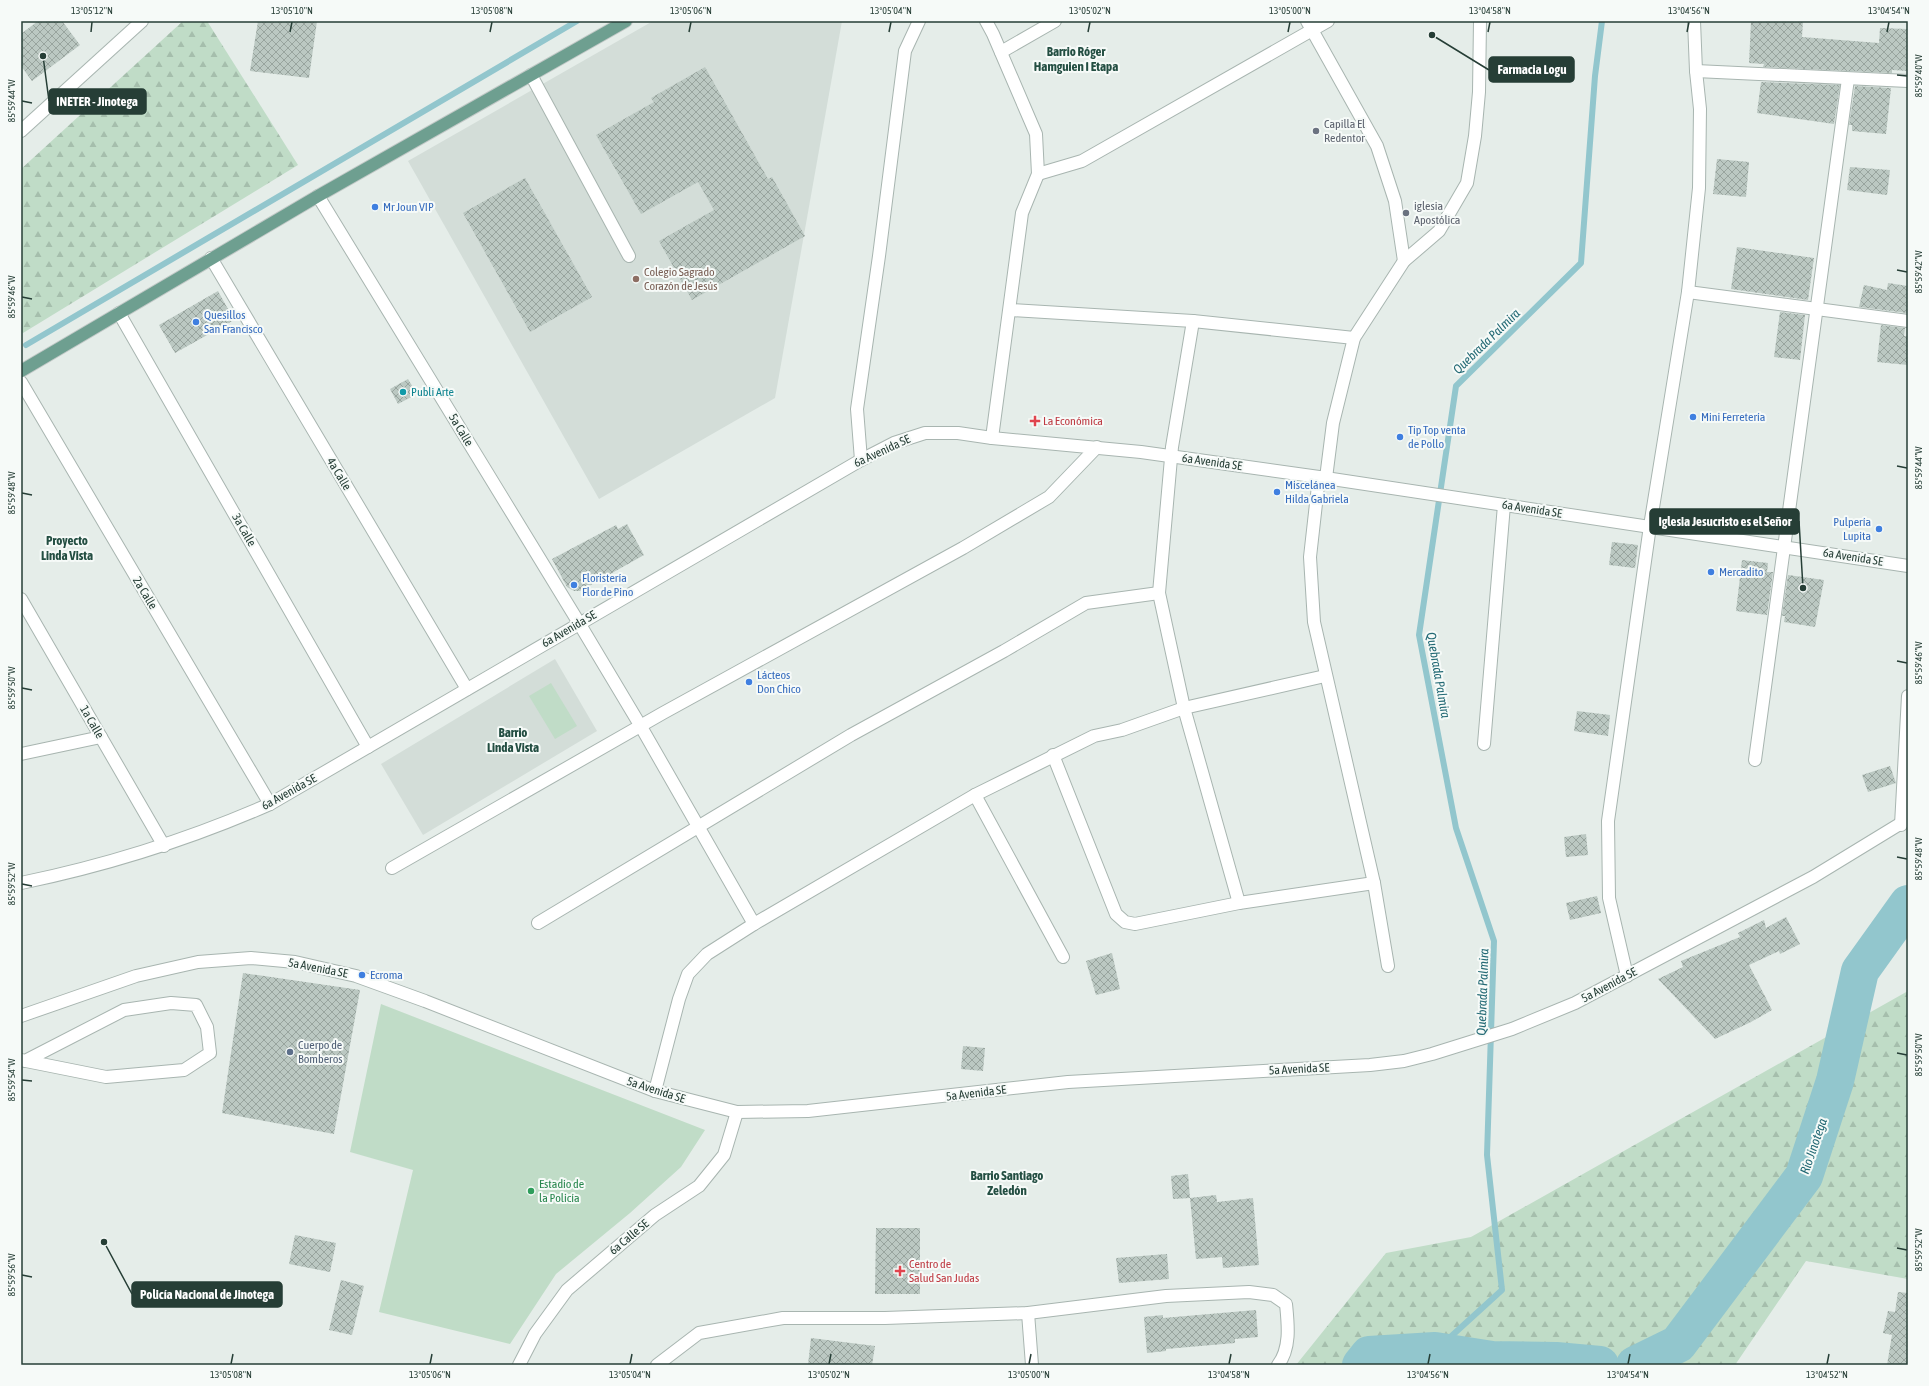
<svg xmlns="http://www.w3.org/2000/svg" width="1929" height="1386" font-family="'Asap Condensed',sans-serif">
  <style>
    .built { fill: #d3ddd8 }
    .grass { fill: #c0dcc7 }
    .forest { fill: url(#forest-firs) }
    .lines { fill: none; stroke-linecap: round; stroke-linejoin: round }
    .stream { stroke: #92c6cd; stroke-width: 6 }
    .river { stroke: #92c6cd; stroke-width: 38 }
    .building { fill: url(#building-cross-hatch) }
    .minor-casing { stroke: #a8b5b0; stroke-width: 14 }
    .major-casing { stroke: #c2c9c7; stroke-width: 14 }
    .minor { stroke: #fff; stroke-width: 12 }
    .major { stroke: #6e9f90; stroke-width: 12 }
    .ticks { fill: none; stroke: #263e36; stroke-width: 1.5 }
    .worship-dot { fill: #6b7280; stroke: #f6faf8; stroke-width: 1.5 }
    .shop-dot { fill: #3f7fe0; stroke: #f6faf8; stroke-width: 1.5 }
    .education-dot { fill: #8d6e63; stroke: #f6faf8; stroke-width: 1.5 }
    .culture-dot { fill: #0f9aa8; stroke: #f6faf8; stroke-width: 1.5 }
    .health-dot { fill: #e0444e; stroke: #f6faf8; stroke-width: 1.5 }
    .service-dot { fill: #5c6f8a; stroke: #f6faf8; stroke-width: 1.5 }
    .leisure-dot { fill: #2e9e5b; stroke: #f6faf8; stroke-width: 1.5 }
    .labels { text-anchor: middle; stroke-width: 4; stroke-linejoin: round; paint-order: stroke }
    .worship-label { font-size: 12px; fill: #5b616d; stroke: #f6faf8; text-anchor: start }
    .shop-label { font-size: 12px; fill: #366cbe; stroke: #f6faf8; text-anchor: start }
    .education-label { font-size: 12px; fill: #785e54; stroke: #f6faf8; text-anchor: start }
    .culture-label { font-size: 12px; fill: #0d838f; stroke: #f6faf8; text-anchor: start }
    .health-label { font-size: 12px; fill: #be3a42; stroke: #f6faf8; text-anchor: start }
    .street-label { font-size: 12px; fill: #263e36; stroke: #f6faf8 }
    .service-label { font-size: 12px; fill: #4e5e75; stroke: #f6faf8; text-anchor: start }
    .leisure-label { font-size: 12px; fill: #27864d; stroke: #f6faf8; text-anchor: start }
    .neighbourhood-label { font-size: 13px; font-weight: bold; fill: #234e42; stroke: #f6faf8 }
    .water-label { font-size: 13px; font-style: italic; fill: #246a75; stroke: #f6faf8 }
    .leader { fill: none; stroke: #263e36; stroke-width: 1.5 }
    .callout-dot { fill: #263e36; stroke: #f6faf8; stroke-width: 1.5 }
    .callout { fill: #263e36; stroke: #263e36; stroke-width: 1.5 }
    .callout-label { font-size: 13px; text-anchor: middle; font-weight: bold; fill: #fff }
    .neatline { fill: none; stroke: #263e36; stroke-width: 1.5 }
    .ticks-label { font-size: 10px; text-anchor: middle; fill: #263e36 }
  </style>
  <defs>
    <pattern id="forest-firs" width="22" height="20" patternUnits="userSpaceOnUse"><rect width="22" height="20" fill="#c0dcc7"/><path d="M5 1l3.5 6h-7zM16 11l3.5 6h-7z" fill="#a5beac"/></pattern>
    <pattern id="building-cross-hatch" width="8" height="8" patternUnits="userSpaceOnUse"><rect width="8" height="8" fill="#bbc8c2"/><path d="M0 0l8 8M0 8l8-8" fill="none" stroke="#98a49e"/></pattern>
  </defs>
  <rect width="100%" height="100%" fill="#e5ede9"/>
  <g class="built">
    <polygon points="653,21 842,21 775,398 599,499 408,161"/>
    <polygon points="555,659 597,731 423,835 381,764"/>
  </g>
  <g class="grass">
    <polygon points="551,683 577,726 555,739 529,696"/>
    <polygon points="381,1004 705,1130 681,1167 630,1213 556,1274 510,1344 379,1312 413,1170 350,1152"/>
  </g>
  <g class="forest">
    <polygon points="183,21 207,21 298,165 23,333 21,330 21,169"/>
    <polygon points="1908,991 1908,1279 1806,1261 1735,1365 1296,1365 1386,1253 1471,1237"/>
  </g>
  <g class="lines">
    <g class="stream">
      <polyline points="26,345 577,21"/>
      <polyline points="1435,1351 1502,1290 1487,1155 1494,941 1456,828 1419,635 1456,386 1581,263 1595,76 1602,21"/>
    </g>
    <g class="river">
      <polyline points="1361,1365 1369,1355 1435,1351 1492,1360 1556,1361 1600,1365"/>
      <polyline points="1635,1365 1678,1344 1804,1176 1835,1081 1860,971 1908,904"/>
    </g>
  </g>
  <g class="building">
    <polygon points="38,21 62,21 80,45 32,81 21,66 21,34"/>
    <polygon points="258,21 317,21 309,78 250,71"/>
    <polygon points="1751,21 1803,21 1802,37 1879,43 1880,28 1908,29 1908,71 1892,70 1892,73 1763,67 1764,64 1749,63"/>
    <polygon points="705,67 768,179 772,177 805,236 692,300 659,241 714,210 698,182 641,214 596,135 654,102 651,98"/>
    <polygon points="1761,82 1840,85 1834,124 1757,113"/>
    <polygon points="1855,86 1891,88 1886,134 1852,131 1852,125 1849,125"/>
    <polygon points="1717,159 1749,162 1746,197 1713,194"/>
    <polygon points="1850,167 1890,170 1887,195 1847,190"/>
    <polygon points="525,178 592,297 530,332 463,213"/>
    <polygon points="1737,247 1814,258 1808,300 1731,289"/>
    <polygon points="1888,283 1908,286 1907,313 1859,307 1864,285 1887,290"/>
    <polygon points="218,291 234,320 175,353 159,325"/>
    <polygon points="1780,312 1805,315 1800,360 1774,357"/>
    <polygon points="1881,325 1905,328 1904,336 1908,336 1908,365 1877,362"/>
    <polygon points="408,379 417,394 398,404 390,389"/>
    <polygon points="627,524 644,555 580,591 574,591 567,587 552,559 616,525 618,529"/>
    <polygon points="1612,542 1638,545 1635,568 1609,565"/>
    <polygon points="1742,560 1768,563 1767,572 1773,572 1767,615 1736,611"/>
    <polygon points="1788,575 1824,580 1815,627 1784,622 1785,616 1782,616"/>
    <polygon points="1577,711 1610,715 1608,736 1574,731"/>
    <polygon points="1890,766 1896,783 1868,792 1862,775"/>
    <polygon points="1586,834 1588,855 1566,857 1564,837"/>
    <polygon points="1597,896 1601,913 1570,920 1566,903"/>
    <polygon points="1786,917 1800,944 1780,954 1779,951 1749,965 1772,1010 1751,1022 1715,1039 1658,979 1683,967 1681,961 1740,937 1738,933 1764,920 1766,928"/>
    <polygon points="1112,953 1120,989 1096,995 1086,961"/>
    <polygon points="243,973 360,990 334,1134 222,1113"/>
    <polygon points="963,1046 985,1048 983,1071 961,1069"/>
    <polygon points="1188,1174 1190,1198 1173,1199 1171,1176"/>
    <polygon points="1216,1195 1217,1202 1253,1198 1259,1265 1223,1268 1222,1257 1196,1259 1190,1198"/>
    <polygon points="876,1228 920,1228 920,1294 875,1294"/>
    <polygon points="295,1235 336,1243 330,1272 289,1264"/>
    <polygon points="1167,1254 1169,1279 1119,1283 1116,1258"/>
    <polygon points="341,1280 364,1286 352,1335 329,1330"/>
    <polygon points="1898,1292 1908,1293 1908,1365 1887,1365 1892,1335 1883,1333 1888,1311 1895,1312"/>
    <polygon points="1256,1310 1258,1337 1235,1339 1235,1343 1166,1349 1166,1351 1147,1353 1144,1317 1163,1315 1163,1318"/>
    <polygon points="811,1338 875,1346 872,1365 808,1365"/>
  </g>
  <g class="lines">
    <defs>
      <g id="minor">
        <polyline points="986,21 993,34 1036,134 1038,174 1022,213 992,438"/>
        <polyline points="1307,21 1377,146 1395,201 1404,261"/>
        <polyline points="1001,52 1055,21"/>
        <polyline points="1696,71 1908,81"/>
        <polyline points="531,75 629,256"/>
        <polyline points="21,131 142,21"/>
        <polyline points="1038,174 1082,161 1328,21"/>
        <polyline points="318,196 579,623 640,725 754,924"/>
        <polyline points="211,258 467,689"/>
        <polyline points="1688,292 1908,321"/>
        <polyline points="1010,310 1193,321 1354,338"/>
        <polyline points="119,313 368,747"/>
        <polyline points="1193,321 1172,447 1159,593 1184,708 1239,903"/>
        <polyline points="21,382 270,804"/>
        <polyline points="861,460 857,409 879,256 905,51 919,21"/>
        <polyline points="1319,477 1310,557 1314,622 1374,883 1388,966"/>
        <polyline points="1326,478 1333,423 1354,338 1404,261 1439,231 1467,183 1475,136 1479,92 1480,21"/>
        <polyline points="21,599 164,846"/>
        <polyline points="1484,744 1504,505"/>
        <polyline points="21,754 101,737"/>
        <polyline points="1053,755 1116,914 1125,922 1135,924 1239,903 1374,883"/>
        <polyline points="1755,760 1848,79"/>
        <polyline points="975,795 1063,957"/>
        <polyline points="1901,825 1908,696"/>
        <polyline points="392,868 663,713 963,548 1049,497 1097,447"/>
        <path d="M21,883C108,865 188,840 270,804L861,460L894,443L925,433H958L992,438L1141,452L1319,477L1908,566"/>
        <polyline points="538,923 851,735 1004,651 1086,603 1159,593"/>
        <polyline points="1627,976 1609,898 1608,821 1650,526 1688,292 1699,188 1700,109 1696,71 1694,21"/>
        <polyline points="21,1016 136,976 198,962 251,958 295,962 356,976 425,1001 655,1091 737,1112 808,1111 1068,1082 1370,1065 1404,1061 1432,1054 1512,1029 1575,1003 1813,877 1908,819"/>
        <polyline points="21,1060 106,1077 184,1070 210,1053 207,1027 196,1005 171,1003 124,1010 25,1061"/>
        <polyline points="655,1091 679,999 688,974 707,954 754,924 975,795 1094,736 1122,730 1184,708 1325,676"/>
        <polyline points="1028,1313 1032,1365"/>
        <polyline points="519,1365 535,1334 567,1290 655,1215 699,1186 724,1155 737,1112"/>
        <path d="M657,1365L699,1333L783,1318H885L1028,1313L1166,1296L1249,1292L1273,1295L1286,1304C1288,1324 1291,1348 1278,1365"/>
      </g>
      <polyline id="major" points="21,371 318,196 626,21"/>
    </defs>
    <use href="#minor" class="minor-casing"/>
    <use href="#major" class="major-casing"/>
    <use href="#minor" class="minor"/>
    <use href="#major" class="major"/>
  </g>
  <path class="ticks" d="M91,32L92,22M290,32L292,22M490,32L492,22M689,32L691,22M889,32L891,22M1088,32L1090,22M1288,32L1290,22M1488,32L1490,22M1687,32L1689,22M1887,32L1889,22M1897,75L1907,76M22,101L32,103M1897,270L1907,272M22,297L32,299M1897,466L1907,468M22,493L32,495M1897,661L1907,663M22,688L32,690M1897,857L1907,859M22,884L32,886M1897,1053L1907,1055M22,1080L32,1081M1897,1248L1907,1250M22,1275L32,1277M231,1364L233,1354M430,1364L432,1354M630,1364L632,1354M829,1364L831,1354M1029,1364L1031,1354M1229,1364L1231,1354M1428,1364L1430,1354M1628,1364L1630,1354M1827,1364L1829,1354"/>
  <g class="worship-dot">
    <circle cx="1316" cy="131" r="4"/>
    <circle cx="1406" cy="213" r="4"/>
  </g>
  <g class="shop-dot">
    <circle cx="375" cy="207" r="4"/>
    <circle cx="196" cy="322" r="4"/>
    <circle cx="1693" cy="417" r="4"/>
    <circle cx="1400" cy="437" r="4"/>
    <circle cx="1277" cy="492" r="4"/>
    <circle cx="1879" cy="529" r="4"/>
    <circle cx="1711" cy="572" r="4"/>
    <circle cx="574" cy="585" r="4"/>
    <circle cx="749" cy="682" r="4"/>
    <circle cx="362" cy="975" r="4"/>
  </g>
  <circle class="education-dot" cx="636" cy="279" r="4"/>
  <circle class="culture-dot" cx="403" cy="392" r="4"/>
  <g class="health-dot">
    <path d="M1033 415h4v4h4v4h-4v4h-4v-4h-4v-4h4z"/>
    <path d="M898 1265h4v4h4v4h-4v4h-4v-4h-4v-4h4z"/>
  </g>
  <circle class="service-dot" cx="290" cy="1052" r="4"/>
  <circle class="leisure-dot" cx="531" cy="1191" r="4"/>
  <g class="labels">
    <g class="worship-label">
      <text x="1324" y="128">Capilla El<tspan x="1324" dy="14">Redentor</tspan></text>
      <text x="1414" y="210">iglesia<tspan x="1414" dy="14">Apostólica</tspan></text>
    </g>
    <g class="shop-label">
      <text x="383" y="211">Mr Joun VIP</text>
      <text x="204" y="319">Quesillos<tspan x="204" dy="14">San Francisco</tspan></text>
      <text x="1701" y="421">Mini Ferretería</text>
      <text x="1408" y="434">Tip Top venta<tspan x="1408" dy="14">de Pollo</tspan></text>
      <text x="1285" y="489">Miscelánea<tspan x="1285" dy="14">Hilda Gabriela</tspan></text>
      <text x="1871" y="526" text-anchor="end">Pulpería<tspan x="1871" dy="14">Lupita</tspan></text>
      <text x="1719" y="576">Mercadito</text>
      <text x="582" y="582">Floristería<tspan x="582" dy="14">Flor de Pino</tspan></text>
      <text x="757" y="679">Lácteos<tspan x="757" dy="14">Don Chico</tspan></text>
      <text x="370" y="979">Ecroma</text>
    </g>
    <g class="education-label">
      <text x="644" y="276">Colegio Sagrado<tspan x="644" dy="14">Corazón de Jesús</tspan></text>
    </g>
    <g class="culture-label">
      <text x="411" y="396">Publi Arte</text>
    </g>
    <g class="health-label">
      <text x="1043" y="425">La Económica</text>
      <text x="909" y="1268">Centro de<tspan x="909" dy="14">Salud San Judas</tspan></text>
    </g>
    <g class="street-label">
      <text transform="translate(461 430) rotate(59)" y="4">5a Calle</text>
      <text transform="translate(882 451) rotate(-25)" y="4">6a Avenida SE</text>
      <text transform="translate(1212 462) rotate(8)" y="4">6a Avenida SE</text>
      <text transform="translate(339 474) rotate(59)" y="4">4a Calle</text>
      <text transform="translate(1532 509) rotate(9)" y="4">6a Avenida SE</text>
      <text transform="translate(244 530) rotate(60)" y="4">3a Calle</text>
      <text transform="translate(1853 557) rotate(9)" y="4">6a Avenida SE</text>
      <text transform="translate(145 593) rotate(59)" y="4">2a Calle</text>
      <text transform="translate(569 629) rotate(-30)" y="4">6a Avenida SE</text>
      <text transform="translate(92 722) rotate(60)" y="4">1a Calle</text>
      <text transform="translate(289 792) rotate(-29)" y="4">6a Avenida SE</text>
      <text transform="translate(318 968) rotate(11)" y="4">5a Avenida SE</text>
      <text transform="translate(1609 985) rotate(-28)" y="4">5a Avenida SE</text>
      <text transform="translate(1299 1069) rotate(-3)" y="4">5a Avenida SE</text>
      <text transform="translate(656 1090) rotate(18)" y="4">5a Avenida SE</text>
      <text transform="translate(976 1093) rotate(-7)" y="4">5a Avenida SE</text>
      <text transform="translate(629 1237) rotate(-40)" y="4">6a Calle SE</text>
    </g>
    <g class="service-label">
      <text x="298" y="1049">Cuerpo de<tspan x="298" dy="14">Bomberos</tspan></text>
    </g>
    <g class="leisure-label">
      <text x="539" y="1188">Estadio de<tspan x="539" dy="14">la Policía</tspan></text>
    </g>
    <g class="neighbourhood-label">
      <text x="1076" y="56">Barrio Róger<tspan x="1076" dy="15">Hamguien I Etapa</tspan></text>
      <text x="67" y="545">Proyecto<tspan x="67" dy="15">Linda Vista</tspan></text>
      <text x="513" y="737">Barrio<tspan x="513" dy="15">Linda Vista</tspan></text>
      <text x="1007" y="1180">Barrio Santiago<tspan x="1007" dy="15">Zeledón</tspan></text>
    </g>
    <g class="water-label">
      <text transform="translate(1486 341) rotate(-44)" y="5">Quebrada Palmira</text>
      <text transform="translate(1439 675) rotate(80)" y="5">Quebrada Palmira</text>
      <text transform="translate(1482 992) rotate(-88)" y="5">Quebrada Palmira</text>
      <text transform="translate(1813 1146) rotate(-71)" y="5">Río Jinotega</text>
    </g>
  </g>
  <path class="leader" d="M1432 35L1489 70M43 56L49 101M1803 588L1799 521M104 1242L132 1294"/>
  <g class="callout-dot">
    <circle cx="1432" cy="35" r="4"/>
    <circle cx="43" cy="56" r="4"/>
    <circle cx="1803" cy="588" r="4"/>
    <circle cx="104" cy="1242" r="4"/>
  </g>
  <g class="callout">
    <rect x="1489" y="57" width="85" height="25" rx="4"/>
    <rect x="49" y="89" width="97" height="25" rx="4"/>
    <rect x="1650" y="509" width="149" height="25" rx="4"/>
    <rect x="132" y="1282" width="150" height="25" rx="4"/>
  </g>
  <g class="callout-label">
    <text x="1532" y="74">Farmacia Logu</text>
    <text x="97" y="106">INETER - Jinotega</text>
    <text x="1725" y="526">Iglesia Jesucristo es el Señor</text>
    <text x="207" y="1299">Policía Nacional de Jinotega</text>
  </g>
  <rect width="1929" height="1386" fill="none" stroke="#f6faf8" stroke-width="44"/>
  <rect x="22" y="22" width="1885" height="1342" class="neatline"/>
  <g class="ticks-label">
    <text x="92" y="14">13°05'12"N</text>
    <text x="292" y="14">13°05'10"N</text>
    <text x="492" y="14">13°05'08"N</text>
    <text x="691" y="14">13°05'06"N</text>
    <text x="891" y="14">13°05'04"N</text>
    <text x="1090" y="14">13°05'02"N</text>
    <text x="1290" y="14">13°05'00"N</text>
    <text x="1490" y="14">13°04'58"N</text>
    <text x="1689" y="14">13°04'56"N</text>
    <text x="1889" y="14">13°04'54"N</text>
    <text transform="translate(1918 76) rotate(-90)" y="4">85°59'40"W</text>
    <text transform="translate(11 101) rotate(-90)" y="4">85°59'44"W</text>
    <text transform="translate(1918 272) rotate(-90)" y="4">85°59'42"W</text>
    <text transform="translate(11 297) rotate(-90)" y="4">85°59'46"W</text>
    <text transform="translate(1918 468) rotate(-90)" y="4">85°59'44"W</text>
    <text transform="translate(11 493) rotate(-90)" y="4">85°59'48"W</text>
    <text transform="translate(1918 663) rotate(-90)" y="4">85°59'46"W</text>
    <text transform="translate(11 688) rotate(-90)" y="4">85°59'50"W</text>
    <text transform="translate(1918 859) rotate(-90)" y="4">85°59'48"W</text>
    <text transform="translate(11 884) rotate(-90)" y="4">85°59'52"W</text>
    <text transform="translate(1918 1055) rotate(-90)" y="4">85°59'50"W</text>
    <text transform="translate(11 1080) rotate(-90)" y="4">85°59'54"W</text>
    <text transform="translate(1918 1250) rotate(-90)" y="4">85°59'52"W</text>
    <text transform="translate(11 1275) rotate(-90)" y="4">85°59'56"W</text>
    <text x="231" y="1378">13°05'08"N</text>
    <text x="430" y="1378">13°05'06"N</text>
    <text x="630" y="1378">13°05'04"N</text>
    <text x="829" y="1378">13°05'02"N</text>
    <text x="1029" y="1378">13°05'00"N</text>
    <text x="1229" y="1378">13°04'58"N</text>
    <text x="1428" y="1378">13°04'56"N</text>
    <text x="1628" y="1378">13°04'54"N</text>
    <text x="1827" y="1378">13°04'52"N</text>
  </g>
</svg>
